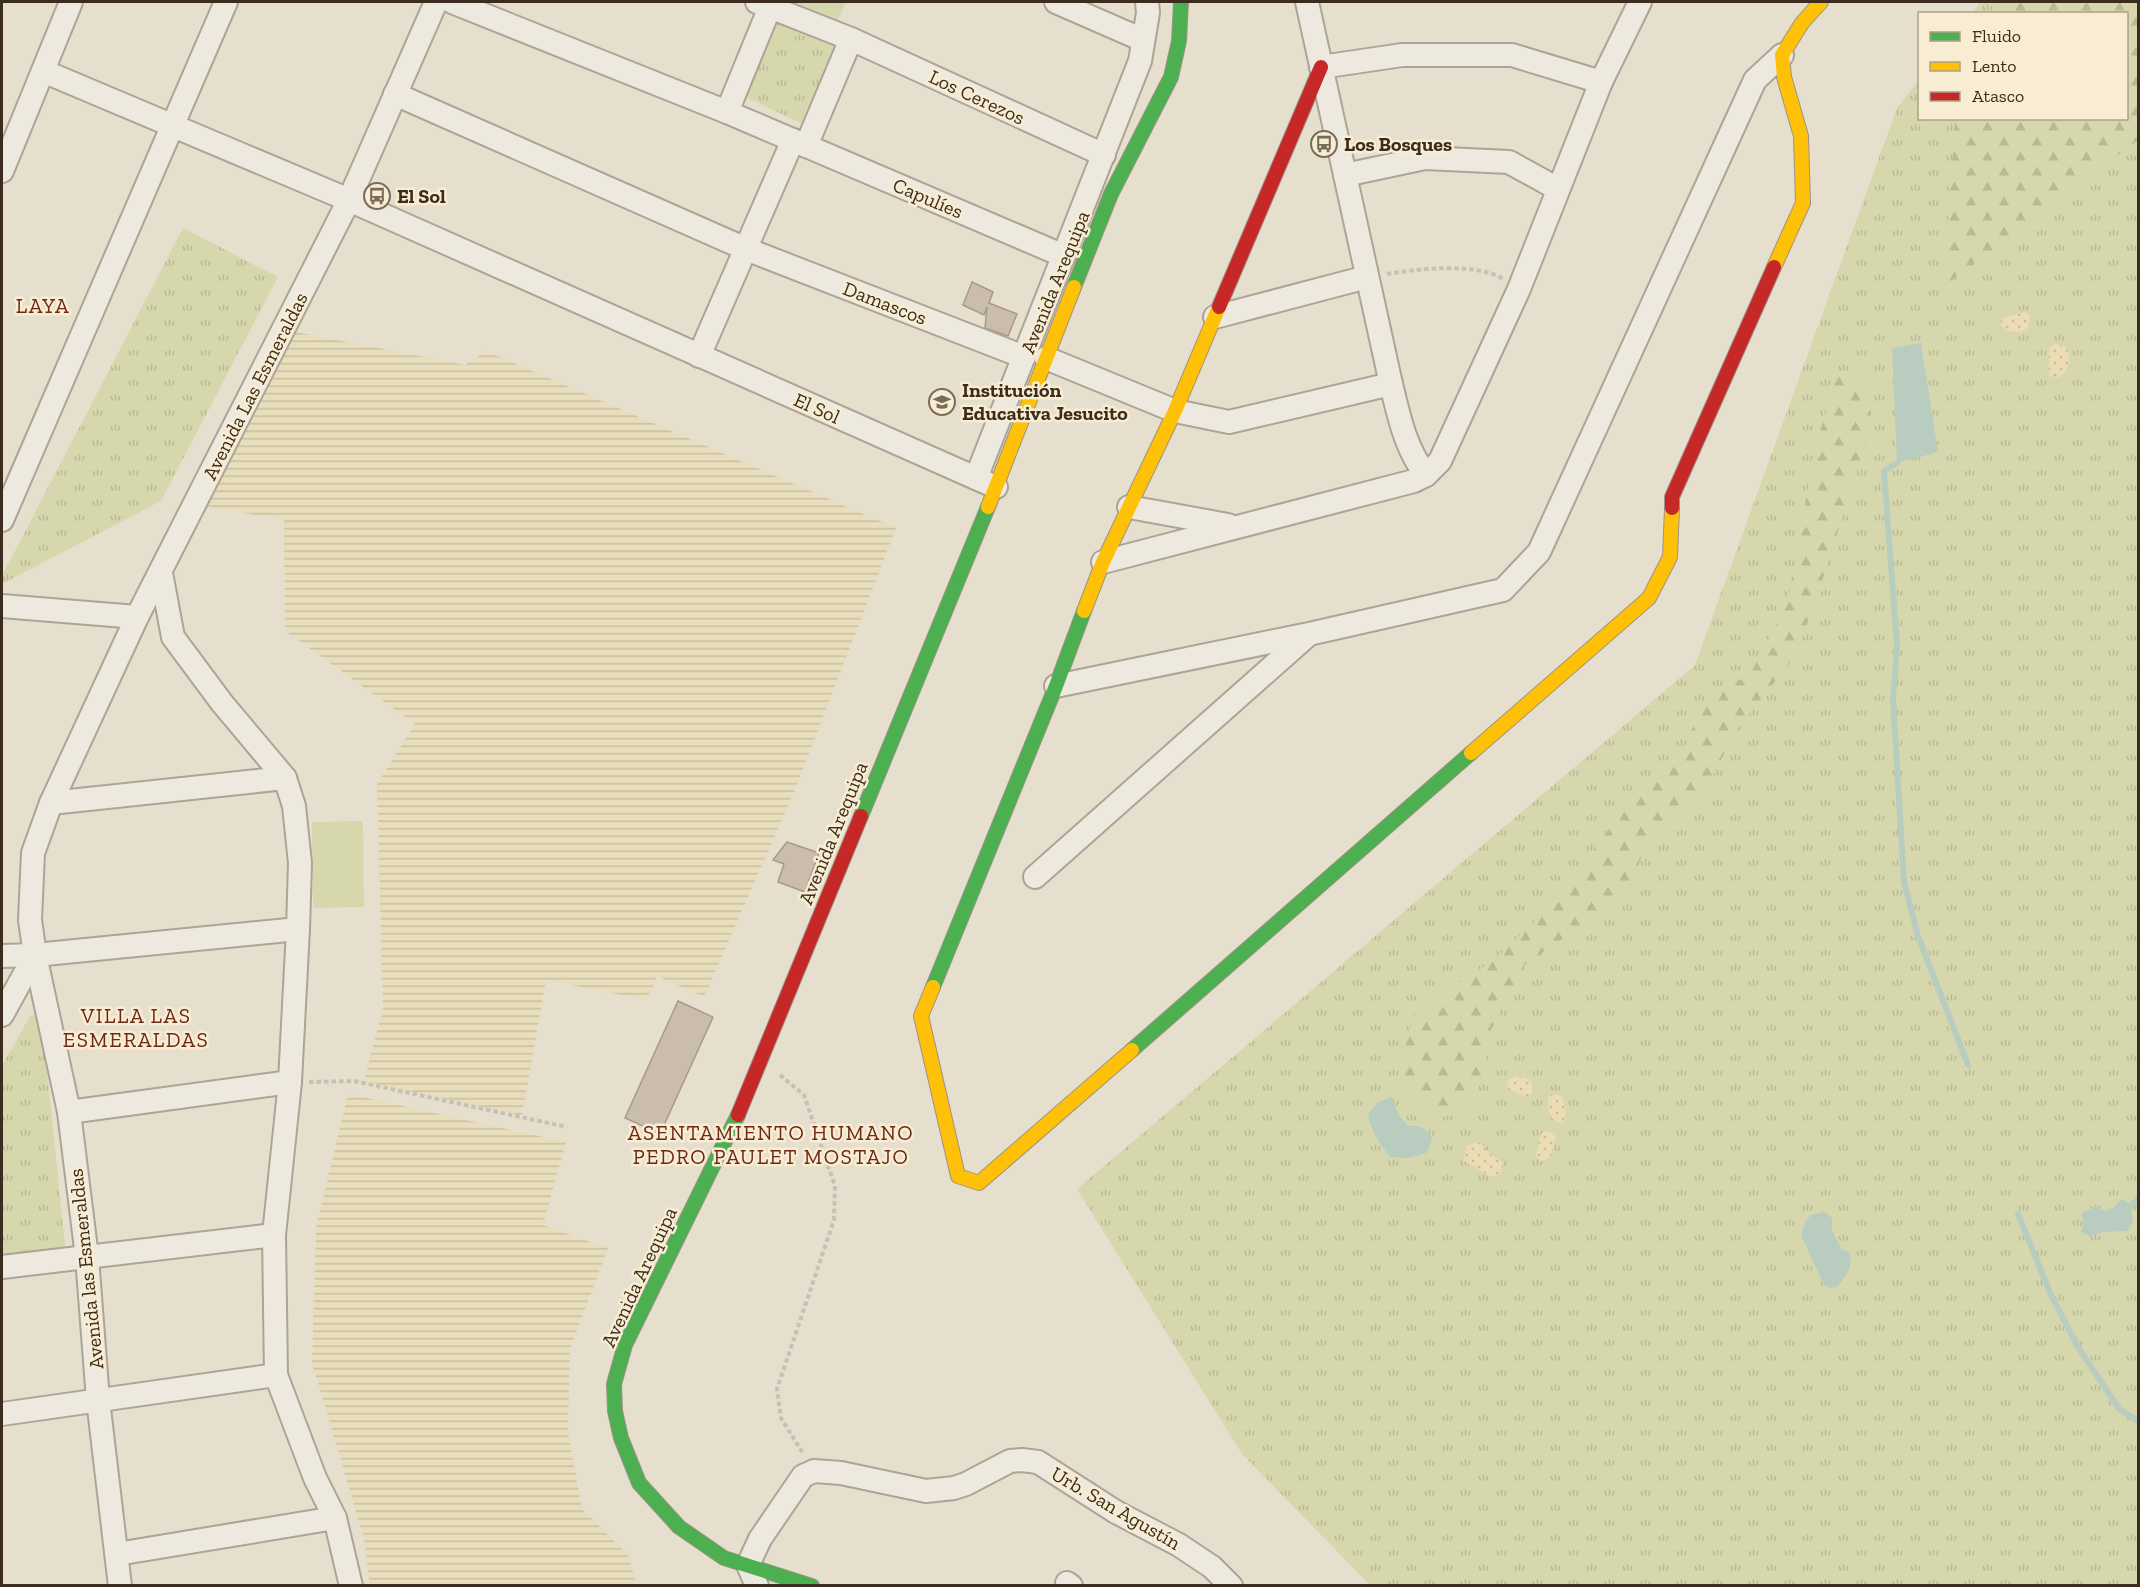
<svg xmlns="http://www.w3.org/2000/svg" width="2140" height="1587" font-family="'Zilla Slab',serif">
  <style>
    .farmland { fill: url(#farmland-rules) }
    .grass { fill: url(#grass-tufts) }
    .forest { fill: url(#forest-firs) }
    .sand { fill: url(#sand-dots) }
    .garden { fill: #d7d7ae }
    .water { fill: #b9ccc0 }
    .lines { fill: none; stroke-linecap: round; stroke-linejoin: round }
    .stream { stroke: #b9ccc0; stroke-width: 6 }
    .building { fill: #cbbdae; stroke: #a79a8c; stroke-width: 1.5 }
    .street-casing { stroke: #aca496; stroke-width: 26 }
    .fast-casing { stroke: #9c9386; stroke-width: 16 }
    .slow-casing { stroke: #9c9386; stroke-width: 16 }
    .jam-casing { stroke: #9c9386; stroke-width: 16 }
    .path { stroke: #c7c0b5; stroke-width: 4; stroke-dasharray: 4.5 3; stroke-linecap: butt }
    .street { stroke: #eee9df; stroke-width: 22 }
    .fast { stroke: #4caf50; stroke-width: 14 }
    .slow { stroke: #ffc107; stroke-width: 14 }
    .jam { stroke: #c62828; stroke-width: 14 }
    .labels { text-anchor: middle; stroke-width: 5; stroke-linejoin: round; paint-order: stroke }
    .street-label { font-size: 20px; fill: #3c2c1d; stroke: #f8edd2 }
    .poi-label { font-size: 20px; font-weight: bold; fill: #3c2c1d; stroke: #f8edd2; text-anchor: start }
    .neighbourhood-label { font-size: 21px; letter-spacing: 1.5px; fill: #6c2918; stroke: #f8edd2 }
  </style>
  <defs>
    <pattern id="farmland-rules" width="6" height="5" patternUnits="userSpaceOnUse" patternTransform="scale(1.5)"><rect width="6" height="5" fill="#e8debc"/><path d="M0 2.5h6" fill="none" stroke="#c8bfa1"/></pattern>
    <pattern id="grass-tufts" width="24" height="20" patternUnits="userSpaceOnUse" patternTransform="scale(1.5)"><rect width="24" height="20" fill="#d7d7ae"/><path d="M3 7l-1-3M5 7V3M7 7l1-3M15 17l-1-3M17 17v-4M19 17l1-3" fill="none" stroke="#b9b995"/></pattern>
    <pattern id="forest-firs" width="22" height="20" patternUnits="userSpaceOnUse" patternTransform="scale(1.5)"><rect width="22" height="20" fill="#d7d7ae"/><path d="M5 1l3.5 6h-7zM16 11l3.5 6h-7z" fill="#b9b995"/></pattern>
    <pattern id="sand-dots" width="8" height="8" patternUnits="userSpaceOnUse" patternTransform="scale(1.5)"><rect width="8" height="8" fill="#ecdcb3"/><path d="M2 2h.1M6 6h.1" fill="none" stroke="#cbbd9a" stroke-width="1.8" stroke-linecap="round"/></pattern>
  </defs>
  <rect width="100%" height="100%" fill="#e7dfcd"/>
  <g class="farmland">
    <polygon points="296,332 465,365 486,351 896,528 794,792 704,997 657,976 647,1000 546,980 522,1115 364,1081 383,1009 377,784 415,724 285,631 284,520 199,505"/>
    <polygon points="348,1094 566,1142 543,1225 608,1248 570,1349 568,1433 582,1509 628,1555 637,1585 370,1585 364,1538 312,1363 316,1228"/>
  </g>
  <g class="grass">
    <polygon points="1981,2 2138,2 2138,1585 1370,1585 1242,1454 1077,1189 1695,665 1897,108 1919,80 1920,118 2126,118 2126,14 1972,13"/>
    <polygon points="776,15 837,41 801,123 745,97"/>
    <polygon points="183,228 278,277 161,501 2,584 2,576"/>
    <polygon points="41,1012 66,1255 2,1262 2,1066 30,1016"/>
  </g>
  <g class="forest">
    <polygon points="2007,2 2138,2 2138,140 1944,286 1955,119 2126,118 2126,14 1997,13"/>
    <polygon points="1838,372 1866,373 1872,423 1814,607 1793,659 1737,729 1702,796 1668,820 1640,860 1631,892 1523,966 1488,1036 1485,1075 1468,1108 1437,1119 1411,1099 1399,1070 1414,1014 1494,960 1547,910 1647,780 1680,762 1699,710 1728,682 1748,678 1787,605 1815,448"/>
  </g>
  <g class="sand">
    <path d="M2025,312L2030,315L2028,329C2018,334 2007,333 2000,324L2003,318Z"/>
    <path d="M2056,344L2065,346C2072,357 2070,369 2060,377H2052L2049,375V347Z"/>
    <polygon points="1516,1076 1528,1079 1532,1084 1532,1093 1526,1097 1508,1089 1507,1084 1510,1079"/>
    <path d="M1556,1094L1562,1097C1565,1105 1568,1116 1562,1123C1549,1123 1546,1107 1549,1096Z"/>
    <polygon points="1545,1131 1551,1132 1556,1137 1551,1156 1543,1161 1539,1160 1536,1156 1540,1135"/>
    <polygon points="1475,1143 1481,1143 1490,1154 1502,1161 1503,1167 1499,1175 1490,1176 1464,1161 1466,1146"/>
  </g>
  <g class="garden">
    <polygon points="789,2 846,2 837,22"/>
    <polygon points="363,821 364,907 313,908 312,822"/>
  </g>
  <g class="water">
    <polygon points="1921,343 1938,452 1897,463 1892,348"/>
    <path d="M1392,1097L1399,1116L1409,1126C1420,1126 1426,1127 1432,1138L1427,1153L1408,1158L1390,1157C1379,1143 1371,1131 1368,1114L1378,1102Z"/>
    <polygon points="2122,1199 2131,1206 2133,1222 2128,1231 2103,1232 2090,1236 2081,1232 2083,1223 2082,1213 2096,1206 2106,1211 2114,1207"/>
    <path d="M1824,1212L1832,1218V1230L1842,1250L1849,1252C1854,1266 1846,1278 1836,1287L1829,1288L1822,1281L1801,1235L1805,1222L1811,1215Z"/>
  </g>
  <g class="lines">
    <g class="stream">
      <polyline points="1897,463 1884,471 1897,646 1893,699 1904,882 1918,936 1968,1065"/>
      <polyline points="2131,1206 2138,1198"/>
      <polyline points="2018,1214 2051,1295 2078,1347 2119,1409 2138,1421"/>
    </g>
  </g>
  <g class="building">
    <polygon points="972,282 993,292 989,303 1017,314 1008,336 985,328 987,307 984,315 963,305"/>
    <polygon points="787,842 819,853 805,892 778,882 784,864 773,860"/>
    <polygon points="678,1001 713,1017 660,1134 625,1118"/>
  </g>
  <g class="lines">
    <defs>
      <g id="street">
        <polyline points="452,2 727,112 1064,256"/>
        <polyline points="757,2 851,39 806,146"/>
        <polyline points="1056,2 1143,40"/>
        <path d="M1307,2L1391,384C1399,416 1405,448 1426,475"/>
        <polyline points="851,39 1104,155"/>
        <polyline points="1321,67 1402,55 1512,55 1601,82"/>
        <polyline points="43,71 349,200 996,487"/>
        <polyline points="395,94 746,249 1024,357"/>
        <polyline points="727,112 772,2"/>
        <polyline points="2,171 71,2"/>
        <polyline points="1345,175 1425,158 1509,162 1558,189"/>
        <polyline points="1215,317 1367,277"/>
        <polyline points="699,356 793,140"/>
        <polyline points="1046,358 1175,411 1229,422 1391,384"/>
        <polyline points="976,478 1140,61 1148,13 1147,2"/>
        <polyline points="1129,507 1228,525"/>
        <polyline points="2,520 226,2"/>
        <polyline points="1103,562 1414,481 1426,475 1440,461 1519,289 1601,82 1640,2"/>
        <polyline points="161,573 173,637 222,703 285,778 294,806 300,863 298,929 290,1082 274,1235 276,1375 315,1478 335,1518 351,1586"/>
        <polyline points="2,606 137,617"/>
        <polyline points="1056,686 1309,634 1503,590 1539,552 1755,80 1782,55"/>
        <polyline points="51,803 285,778"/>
        <polyline points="1035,877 1308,635"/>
        <polyline points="2,956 35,955 298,929"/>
        <polyline points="2,1015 35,955"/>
        <polyline points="69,1112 290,1082"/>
        <polyline points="2,1267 274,1235"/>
        <polyline points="2,1414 276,1375"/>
        <polyline points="117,1554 335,1518"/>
        <polyline points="1067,1583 1071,1586"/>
        <polyline points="120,1586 98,1400 87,1257 69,1112 35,955 30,920 33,853 51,803 137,617 349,200 436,2"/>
        <polyline points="757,1586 748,1565 760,1539 803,1476 814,1471 841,1473 926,1491 954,1488 966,1484 1010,1461 1022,1460 1038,1462 1116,1512 1179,1545 1212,1567 1231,1586"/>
      </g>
      <g id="fast">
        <polyline points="1074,287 1111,194 1171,77 1179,41 1181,2"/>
        <polyline points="861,816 988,507"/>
        <polyline points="933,987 1056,686 1084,611"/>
        <polyline points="1132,1050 1471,753"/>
        <polyline points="738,1115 625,1345 614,1384 615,1411 621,1438 639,1483 679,1527 724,1558 812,1586"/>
      </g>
      <g id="slow">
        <polyline points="1774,267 1803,203 1801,136 1784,77 1782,55 1802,23 1821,2"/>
        <polyline points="988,507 1074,287"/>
        <polyline points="1084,611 1103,562 1175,411 1219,307"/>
        <polyline points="1471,753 1649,598 1670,557 1672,508"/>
        <polyline points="933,987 921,1016 958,1176 979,1183 1132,1050"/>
      </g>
      <g id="jam">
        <polyline points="1219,307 1321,67"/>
        <polyline points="1672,508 1672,497 1774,267"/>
        <polyline points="738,1115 861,816"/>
      </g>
    </defs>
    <use href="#street" class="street-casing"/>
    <use href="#fast" class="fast-casing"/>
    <use href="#slow" class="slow-casing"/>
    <use href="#jam" class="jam-casing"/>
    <g class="path">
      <path d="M1387,274C1417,269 1477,262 1503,279"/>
      <polyline points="780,1075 804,1095 835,1186 834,1220 777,1389 781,1418 804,1455"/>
      <polyline points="309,1082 354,1081 567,1127"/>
    </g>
    <use href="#street" class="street"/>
    <use href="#fast" class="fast"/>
    <use href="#slow" class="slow"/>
    <use href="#jam" class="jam"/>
  </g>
  <defs>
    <symbol id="bus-ring" viewBox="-11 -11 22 22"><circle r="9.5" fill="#f8edd2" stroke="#786b5b" stroke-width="1.5"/><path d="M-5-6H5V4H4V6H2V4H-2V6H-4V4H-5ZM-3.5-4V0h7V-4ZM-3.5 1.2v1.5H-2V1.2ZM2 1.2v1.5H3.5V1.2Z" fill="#786b5b"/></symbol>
    <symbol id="school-ring" viewBox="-11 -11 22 22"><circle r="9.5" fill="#f8edd2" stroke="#786b5b" stroke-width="1.5"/><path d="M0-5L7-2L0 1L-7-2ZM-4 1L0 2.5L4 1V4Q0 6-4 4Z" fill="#786b5b"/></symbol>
  </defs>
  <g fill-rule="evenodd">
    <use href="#bus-ring" x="1309" y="129" width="30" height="30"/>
    <use href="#bus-ring" x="362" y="181" width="30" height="30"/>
    <use href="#school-ring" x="927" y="387" width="30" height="30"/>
  </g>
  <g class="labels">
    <g class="street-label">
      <text transform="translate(977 97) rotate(25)" y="7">Los Cerezos</text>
      <text transform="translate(928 198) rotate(23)" y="7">Capulíes</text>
      <text transform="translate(1055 282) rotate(-68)" y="7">Avenida Arequipa</text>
      <text transform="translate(885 303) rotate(21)" y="7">Damascos</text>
      <text transform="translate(255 386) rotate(-63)" y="7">Avenida Las Esmeraldas</text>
      <text transform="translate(817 408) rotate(24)" y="7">El Sol</text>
      <text transform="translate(833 833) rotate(-68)" y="7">Avenida Arequipa</text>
      <text transform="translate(86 1269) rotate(-96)" y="7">Avenida las Esmeraldas</text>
      <text transform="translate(639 1277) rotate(-65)" y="7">Avenida Arequipa</text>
      <text transform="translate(1116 1508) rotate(30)" y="7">Urb. San Agustín</text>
    </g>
    <g class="poi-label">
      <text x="1344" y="151">Los Bosques</text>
      <text x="397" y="203">El Sol</text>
      <text x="962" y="397">Institución<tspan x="962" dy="23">Educativa Jesucito</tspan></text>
    </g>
    <g class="neighbourhood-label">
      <text x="43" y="313">LAYA</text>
      <text x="136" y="1023">VILLA LAS<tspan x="136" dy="24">ESMERALDAS</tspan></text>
      <text x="771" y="1140">ASENTAMIENTO HUMANO<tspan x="771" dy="24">PEDRO PAULET MOSTAJO</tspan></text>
    </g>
  </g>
  <rect width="2140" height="1587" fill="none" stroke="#3c2c1d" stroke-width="6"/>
  <rect x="1918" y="12" width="210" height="108" fill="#f8edd2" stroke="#ada08a" stroke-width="1.5"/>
  <rect x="1930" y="32" width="30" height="9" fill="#4caf50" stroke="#ada08a" stroke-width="1.5"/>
  <text x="1972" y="42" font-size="18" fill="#3c2c1d">Fluido</text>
  <rect x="1930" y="62" width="30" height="9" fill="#ffc107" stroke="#ada08a" stroke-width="1.5"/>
  <text x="1972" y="72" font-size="18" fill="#3c2c1d">Lento</text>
  <rect x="1930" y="92" width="30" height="9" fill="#c62828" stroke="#ada08a" stroke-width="1.5"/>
  <text x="1972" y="102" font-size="18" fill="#3c2c1d">Atasco</text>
</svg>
